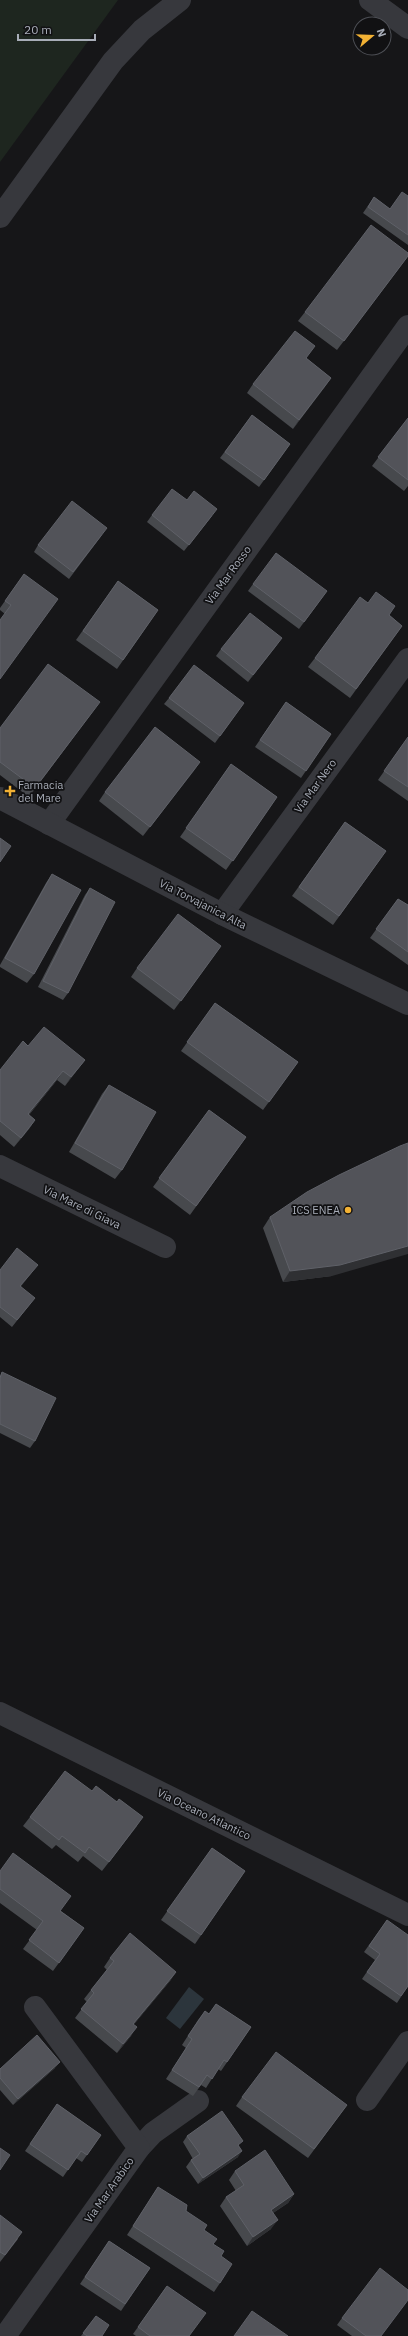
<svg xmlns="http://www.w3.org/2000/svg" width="408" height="2336" font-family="'IBM Plex Sans',sans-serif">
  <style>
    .green { fill: #1e261f }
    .water { fill: #2c353c }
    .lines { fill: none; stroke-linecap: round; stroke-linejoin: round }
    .minor { stroke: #37383d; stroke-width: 22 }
    .tertiary { stroke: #37383d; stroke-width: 22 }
    .wall { fill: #47494d }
    .shaded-wall { fill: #2f3033 }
    .building { fill: #525359; stroke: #5f6168 }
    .poi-dot { fill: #f2b134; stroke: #111113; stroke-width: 1.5 }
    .labels { text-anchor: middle; stroke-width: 3.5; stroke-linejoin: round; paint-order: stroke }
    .street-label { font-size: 11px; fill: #a8adb8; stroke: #111113 }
    .poi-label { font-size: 11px; fill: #a8adb8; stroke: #111113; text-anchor: start }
  </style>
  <rect width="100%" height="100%" fill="#161618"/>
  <polygon class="green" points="0,0 118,0 0,162"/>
  <polygon class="water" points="189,1987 204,1999 180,2029 166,2018"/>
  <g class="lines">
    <g class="minor">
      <polyline points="370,0 408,28"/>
      <polyline points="0,217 113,61 142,30 180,0"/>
      <polyline points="49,824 408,326"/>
      <polyline points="222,914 408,659"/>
      <polyline points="0,1166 165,1247"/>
      <polyline points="0,1713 408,1915"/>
      <polyline points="367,2100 408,2042"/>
      <polyline points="139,2148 153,2133 198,2101"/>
      <polyline points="5,2336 139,2148 35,2007"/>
    </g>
    <polyline class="tertiary" points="0,798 222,914 408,1004"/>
  </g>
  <g class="wall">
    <polygon points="408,196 408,245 363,213 374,197 390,209"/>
    <polygon points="408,256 337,350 298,321 305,312"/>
    <polygon points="306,358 331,378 293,429 247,393 253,384"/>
    <polygon points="252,415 290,444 259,487 220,458"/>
    <polygon points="408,418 408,486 404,491 372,466"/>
    <polygon points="187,500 212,516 184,551 147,522 152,515"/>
    <polygon points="102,535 69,579 34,552 38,545"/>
    <polygon points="24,574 0,679 5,614 0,610 0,608"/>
    <polygon points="118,581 158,610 117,669 76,640"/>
    <polygon points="253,584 327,591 299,629 248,591"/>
    <polygon points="368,603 389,615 402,626 350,698 308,667 315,658"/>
    <polygon points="277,645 248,682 216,656 221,649"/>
    <polygon points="169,698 244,703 215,743 164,704"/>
    <polygon points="286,702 331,734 301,778 255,747"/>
    <polygon points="93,711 29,797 0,775 0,728"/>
    <polygon points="408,737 408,801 378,780"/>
    <polygon points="200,762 143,836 99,801 105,792"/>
    <polygon points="231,764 277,797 226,870 180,837"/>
    <polygon points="345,822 386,851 333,925 292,896"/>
    <polygon points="52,874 34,974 27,983 0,967 0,965 46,883"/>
    <polygon points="90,888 68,993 63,1000 38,987 85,895"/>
    <polygon points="398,899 408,905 408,965 370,938"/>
    <polygon points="221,946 174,1010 131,977 137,968"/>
    <polygon points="215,1003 298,1062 263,1110 181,1051"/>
    <polygon points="28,1046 85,1060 65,1086 57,1080 29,1115 35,1120 29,1129 14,1147 0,1135 0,1070"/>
    <polygon points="109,1085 122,1170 115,1179 69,1152 102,1094"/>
    <polygon points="209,1110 246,1137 190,1215 153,1187"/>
    <polygon points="270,1217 332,1276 283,1282 263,1228"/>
    <polygon points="0,1270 33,1271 21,1286 30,1304 12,1327 0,1317"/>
    <polygon points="2,1372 35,1441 30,1448 0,1433 0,1376"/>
    <polygon points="30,1817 137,1826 102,1871 83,1856 78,1862 56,1845 52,1849 23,1826"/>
    <polygon points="212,1848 245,1871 195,1944 161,1920"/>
    <polygon points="0,1871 61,1911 84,1928 53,1971 23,1949 37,1930 0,1903"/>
    <polygon points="387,1920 408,1986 397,2003 362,1979 375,1960 364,1952"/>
    <polygon points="110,1958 176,1972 170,1981 134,2024 131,2036 117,2053 75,2018 87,2002 84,1999 91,1990 107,1970 104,1967"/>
    <polygon points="216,2004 251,2027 221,2071 218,2069 206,2088 201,2085 193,2096 166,2079 186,2048 182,2045 198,2020 205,2011 209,2014"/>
    <polygon points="55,2068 13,2105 0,2090 0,2069"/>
    <polygon points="242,2097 347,2105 308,2158 236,2106"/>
    <polygon points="57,2104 101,2135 82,2162 76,2158 63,2177 25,2151"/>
    <polygon points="187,2136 239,2146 238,2157 198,2184 186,2167 191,2160 193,2159 183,2142"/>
    <polygon points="235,2171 294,2194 288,2203 273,2213 271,2229 247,2246 220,2206 226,2197 236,2191 229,2180"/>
    <polygon points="158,2187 186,2211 204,2230 221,2256 220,2283 214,2292 127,2235"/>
    <polygon points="0,2215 18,2239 0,2262"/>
    <polygon points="109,2241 150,2268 121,2311 80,2284"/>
    <polygon points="167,2286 189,2336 136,2336 133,2334"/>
    <polygon points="96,2316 102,2336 81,2336"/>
    <polygon points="342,2318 381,2336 352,2336 337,2325"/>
  </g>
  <g class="shaded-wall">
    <polygon points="331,378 325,387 293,429 299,420"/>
    <polygon points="282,638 277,645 248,682 253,675"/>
    <polygon points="100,702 93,711 29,797 35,788"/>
    <polygon points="200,762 194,771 143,836 150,827"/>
    <polygon points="85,1060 78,1069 65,1086 71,1077"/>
    <polygon points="63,1071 57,1080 22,1123 28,1114"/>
    <polygon points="35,1120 29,1129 14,1147"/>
    <polygon points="408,1246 408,1254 332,1276 283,1282 290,1271"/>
    <polygon points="38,1265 33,1271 16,1293 20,1286"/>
    <polygon points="143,1817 137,1826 102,1871 109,1862"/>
    <polygon points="176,1972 170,1981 127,2033 133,2024"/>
    <polygon points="137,2027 131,2036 117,2053 123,2044"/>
    <polygon points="60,2062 55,2068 13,2105 18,2099"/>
    <polygon points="242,2151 238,2157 198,2184 203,2178"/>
    <polygon points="294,2194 288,2203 264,2219 271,2210"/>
    <polygon points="278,2220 271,2229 247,2246 253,2237"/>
  </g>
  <g class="building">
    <polygon points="402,192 408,196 408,235 368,207 374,197 390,209"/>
    <polygon points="371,225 408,253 408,256 344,341 305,312"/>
    <polygon points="295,331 315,346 306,358 331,378 299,420 253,384"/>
    <polygon points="252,415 290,444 264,480 225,452"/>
    <polygon points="408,418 408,480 378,457"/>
    <polygon points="172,489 187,500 194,491 217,509 189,545 152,515"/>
    <polygon points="72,501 107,528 73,572 38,545"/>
    <polygon points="276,553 327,591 304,622 253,584"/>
    <polygon points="24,574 58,599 0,679 0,620 11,605 5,601"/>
    <polygon points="118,581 158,610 123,660 83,631"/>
    <polygon points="376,592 395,606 389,615 402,626 356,689 315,658 360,597 368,603"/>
    <polygon points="250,613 282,638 253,675 221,649"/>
    <polygon points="48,664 100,702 35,788 0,762 0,728"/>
    <polygon points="194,665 244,703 220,736 169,698"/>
    <polygon points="286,702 331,734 306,771 260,740"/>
    <polygon points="155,727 200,762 150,827 105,792"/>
    <polygon points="408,737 408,787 384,771"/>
    <polygon points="231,764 277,797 233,861 186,828"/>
    <polygon points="345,822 386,851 339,916 299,887"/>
    <polygon points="0,838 11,846 0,862"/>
    <polygon points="52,874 81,890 34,974 5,958"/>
    <polygon points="90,888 115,902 68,993 43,981"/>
    <polygon points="398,899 408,905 408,952 376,929"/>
    <polygon points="178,914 221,946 181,1001 137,968"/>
    <polygon points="215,1003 298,1062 269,1102 187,1042"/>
    <polygon points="44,1027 85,1060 71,1077 63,1071 28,1114 35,1120 21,1138 0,1121 0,1070 23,1041 28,1046"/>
    <polygon points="109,1085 156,1112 122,1170 75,1143"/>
    <polygon points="209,1110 246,1137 196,1206 159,1178"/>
    <polygon points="408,1143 408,1246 340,1265 290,1271 270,1217 307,1192 339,1175 400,1146"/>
    <polygon points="17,1248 38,1265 20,1286 35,1298 17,1320 0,1307 0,1270"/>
    <polygon points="2,1372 56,1398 35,1441 0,1424 0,1378"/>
    <polygon points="65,1771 92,1791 96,1786 117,1802 119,1799 143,1817 109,1862 89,1847 85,1853 62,1836 59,1840 30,1817"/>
    <polygon points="212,1848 245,1871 201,1935 167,1911"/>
    <polygon points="13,1853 71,1896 60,1911 84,1928 59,1963 29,1940 43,1921 0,1889 0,1871"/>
    <polygon points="387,1920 408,1935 408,1986 401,1996 367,1972 380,1954 369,1946"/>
    <polygon points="130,1933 176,1972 133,2024 137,2027 123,2044 81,2009 94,1993 91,1990 114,1961 110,1958"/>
    <polygon points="216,2004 251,2027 227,2062 224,2060 212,2079 207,2075 199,2087 172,2070 192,2039 188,2036 205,2011 209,2014"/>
    <polygon points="37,2035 60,2062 18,2099 0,2078 0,2069"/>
    <polygon points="276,2052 347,2105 314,2149 242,2097"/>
    <polygon points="57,2104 101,2135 87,2155 81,2151 68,2170 30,2144"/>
    <polygon points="222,2111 243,2141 238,2145 242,2151 203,2178 191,2160 200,2154 187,2136"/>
    <polygon points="0,2148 10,2155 0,2170"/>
    <polygon points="265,2150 294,2194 271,2210 278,2220 253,2237 226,2197 244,2185 235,2171"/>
    <polygon points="158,2187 187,2205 186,2211 207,2225 204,2230 217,2239 213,2244 224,2251 221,2256 232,2264 220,2283 133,2226"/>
    <polygon points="0,2215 22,2232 5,2255 0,2252"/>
    <polygon points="109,2241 150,2268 125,2304 85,2277"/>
    <polygon points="380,2268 408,2290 408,2300 381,2336 366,2336 342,2318"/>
    <polygon points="167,2286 206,2313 189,2336 150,2336 138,2327"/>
    <polygon points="252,2311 288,2336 234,2336"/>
    <polygon points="96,2316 109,2325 102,2336 87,2336 83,2333"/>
  </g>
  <g class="poi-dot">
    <path d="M8 785h4v4h4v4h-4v4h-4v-4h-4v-4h4z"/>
    <circle cx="348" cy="1210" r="4"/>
  </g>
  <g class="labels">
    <g class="street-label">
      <text transform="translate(228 575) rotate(-54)" y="4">Via Mar Rosso</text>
      <text transform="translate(315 786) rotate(-54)" y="4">Via Mar Nero</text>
      <text transform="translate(203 904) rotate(27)" y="4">Via Torvajanica Alta</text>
      <text transform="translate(82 1207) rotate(26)" y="4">Via Mare di Giava</text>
      <text transform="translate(204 1814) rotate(26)" y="4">Via Oceano Atlantico</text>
      <text transform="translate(109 2190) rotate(-55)" y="4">Via Mar Arabico</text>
    </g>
    <g class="poi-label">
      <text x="18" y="789">Farmacia<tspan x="18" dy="13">del Mare</tspan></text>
      <text x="340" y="1214" text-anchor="end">ICS ENEA</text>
    </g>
  </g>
  <g transform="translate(372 36) rotate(71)"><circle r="19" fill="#111113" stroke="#4d4f55"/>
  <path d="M0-3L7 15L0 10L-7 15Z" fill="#f2b134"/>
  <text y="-6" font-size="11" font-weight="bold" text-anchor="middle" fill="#a8adb8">N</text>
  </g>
  <path d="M18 34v6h77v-6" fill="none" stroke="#a8adb8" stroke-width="2"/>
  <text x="24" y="34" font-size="12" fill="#a8adb8" stroke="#111113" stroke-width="3" paint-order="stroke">20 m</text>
</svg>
